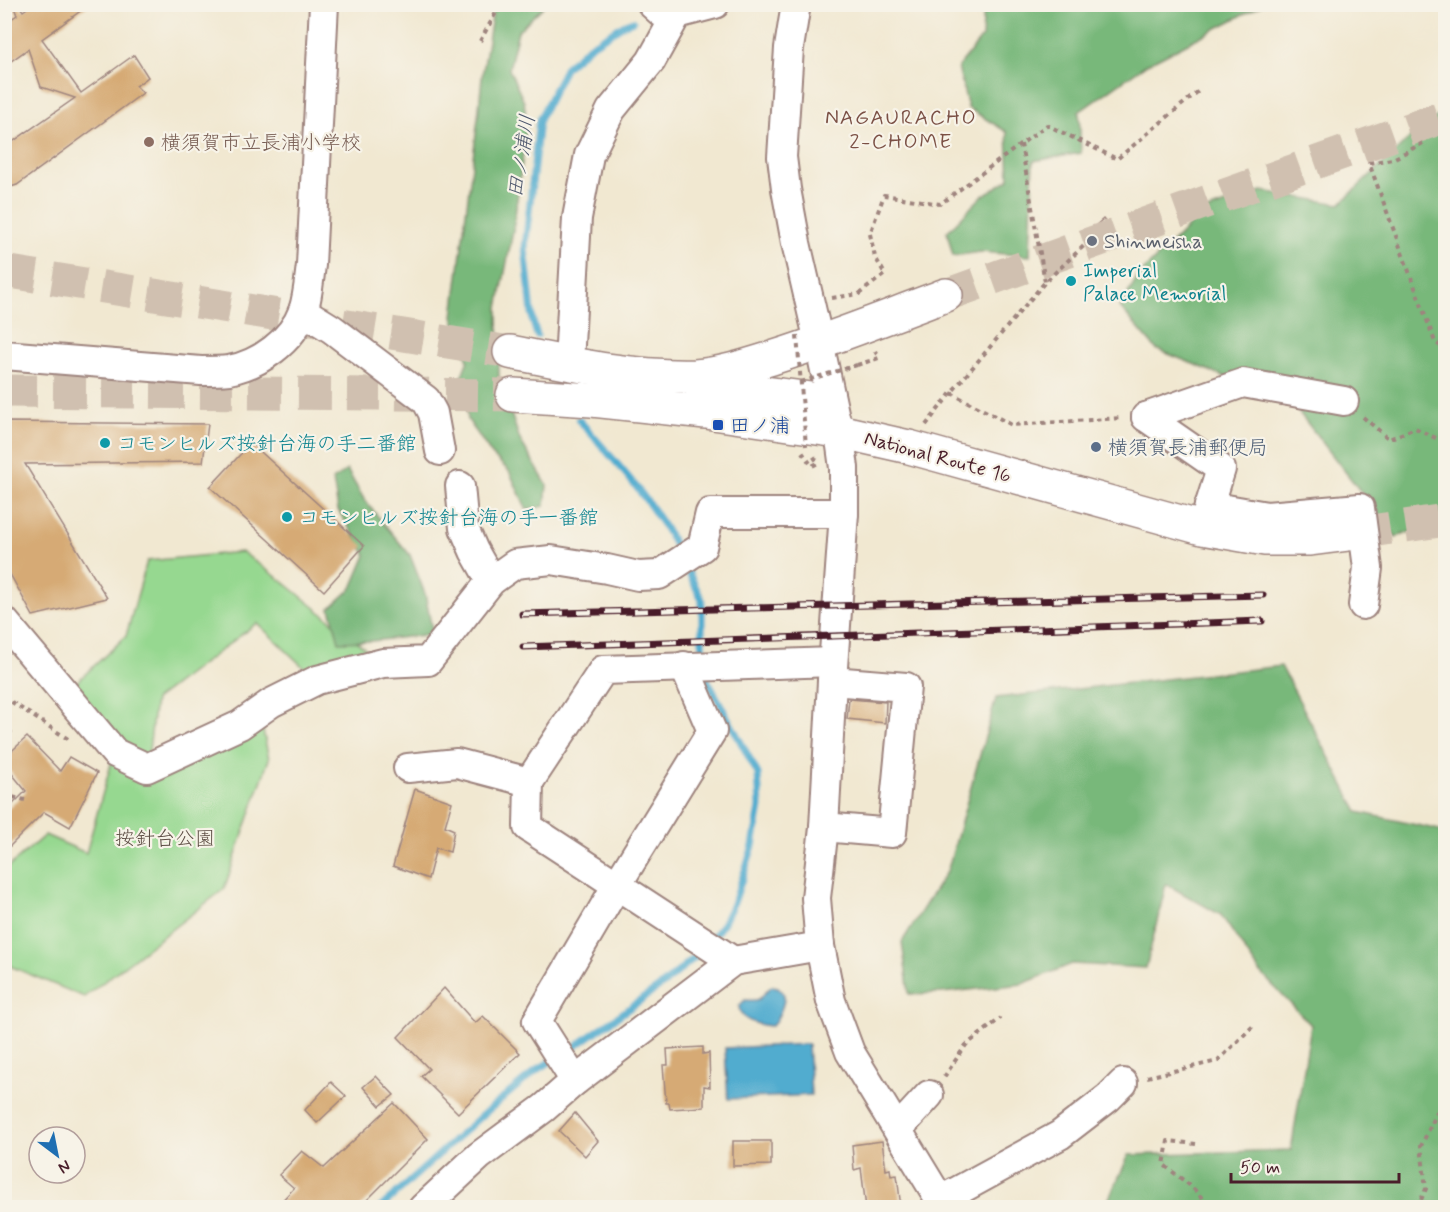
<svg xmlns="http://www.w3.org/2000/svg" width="1450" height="1212" font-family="Mynerve,'Klee One',sans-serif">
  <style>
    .green { fill: #96d890; stroke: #707c5e; stroke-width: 1.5 }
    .forest { fill: #78b87a; stroke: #616c52; stroke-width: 1.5 }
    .water { fill: #51accf; stroke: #4e667d; stroke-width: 1.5 }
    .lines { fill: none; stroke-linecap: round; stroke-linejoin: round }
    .stream { stroke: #51accf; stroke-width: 7 }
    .building { fill: #d6aa75 }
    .highway-tunnel { stroke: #d0c0b0; stroke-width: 33; stroke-dasharray: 33 16; stroke-linecap: butt }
    .minor-casing { stroke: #9e847e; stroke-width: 32 }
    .highway-casing { stroke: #9e847e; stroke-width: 36 }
    .path { stroke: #9e847e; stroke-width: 4; stroke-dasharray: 4.5 4.5; stroke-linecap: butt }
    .minor { stroke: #fff; stroke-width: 28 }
    .highway { stroke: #fff; stroke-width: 33 }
    .rail-casing { stroke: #4a1f2b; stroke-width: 7 }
    .rail { stroke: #f7f3e8; stroke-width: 4.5; stroke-dasharray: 14; stroke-linecap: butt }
    .path-bridge { stroke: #9e847e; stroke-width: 4; stroke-dasharray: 4.5 4.5; stroke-linecap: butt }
    .education-dot { fill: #8d6e63; stroke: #f7f3e8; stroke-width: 2 }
    .worship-dot { fill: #6b7280; stroke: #f7f3e8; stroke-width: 2 }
    .culture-dot { fill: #0f9aa8; stroke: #f7f3e8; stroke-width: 2 }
    .transit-dot { fill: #1a4fb4; stroke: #f7f3e8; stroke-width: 2 }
    .service-dot { fill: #5c6f8a; stroke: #f7f3e8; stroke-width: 2 }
    .labels { text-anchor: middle; stroke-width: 4.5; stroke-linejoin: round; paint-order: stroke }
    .education-label { font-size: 20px; fill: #785e54; stroke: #f7f3e8; text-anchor: start }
    .worship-label { font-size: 20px; fill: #5b616d; stroke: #f7f3e8; text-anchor: start }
    .culture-label { font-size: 20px; fill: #0d838f; stroke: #f7f3e8; text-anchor: start }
    .transit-label { font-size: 20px; fill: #164399; stroke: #f7f3e8; text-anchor: start }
    .service-label { font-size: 20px; fill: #4e5e75; stroke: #f7f3e8; text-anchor: start }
    .street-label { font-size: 20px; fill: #4a1f2b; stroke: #f7f3e8 }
    .park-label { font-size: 20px; fill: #5d4d44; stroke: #f7f3e8 }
    .neighbourhood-label { font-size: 21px; letter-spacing: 1.5px; fill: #7b5045; stroke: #f7f3e8 }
    .water-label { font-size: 21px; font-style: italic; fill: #4d576d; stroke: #f7f3e8 }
  </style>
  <rect width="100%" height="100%" fill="#f7f3e8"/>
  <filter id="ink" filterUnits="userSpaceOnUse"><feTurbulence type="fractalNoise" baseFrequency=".0167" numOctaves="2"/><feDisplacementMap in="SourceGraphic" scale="12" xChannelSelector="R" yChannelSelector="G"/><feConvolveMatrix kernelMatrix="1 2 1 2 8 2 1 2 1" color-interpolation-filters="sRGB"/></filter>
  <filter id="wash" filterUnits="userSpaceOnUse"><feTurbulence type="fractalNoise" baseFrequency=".008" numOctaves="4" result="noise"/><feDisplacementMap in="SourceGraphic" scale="24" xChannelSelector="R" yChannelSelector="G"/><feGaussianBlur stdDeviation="1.35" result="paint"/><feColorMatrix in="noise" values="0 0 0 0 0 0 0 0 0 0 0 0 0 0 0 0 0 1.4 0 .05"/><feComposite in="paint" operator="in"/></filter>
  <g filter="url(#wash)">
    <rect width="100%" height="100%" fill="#f1e8d1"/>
    <polygon class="green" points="242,552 281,580 383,663 317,680 257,623 155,700 147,768 261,721 269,759 224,889 84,997 5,964 4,871 45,835 86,853 114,753 65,693 126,636 147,561"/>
    <g class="forest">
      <polygon points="494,5 545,5 518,31 509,69 524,102 527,124 513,231 498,308 499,379 520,440 547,485 545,506 527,510 509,471 492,455 468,420 462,375 468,360 453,316 478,118 482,77"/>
      <polygon points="984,5 984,4 1262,5 1147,64 1079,112 1081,153 1033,161 1030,256 981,252 953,256 947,232 982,196 1009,179 1007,132 968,108 958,67 982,37"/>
      <polygon points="1445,111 1445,520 1396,537 1294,406 1196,365 1156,349 1120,307 1139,275 1203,212 1262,191 1340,204 1419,129"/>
      <polygon points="347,470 365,501 410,555 425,594 433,634 372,641 339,642 330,608 352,588 366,555 338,510 333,480"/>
      <polygon points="1281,666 1358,812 1444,831 1445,830 1445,1207 1105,1207 1129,1155 1291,1150 1311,1025 1259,971 1221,915 1166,884 1146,968 1072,964 1022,984 942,993 909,994 902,942 948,869 996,698"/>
    </g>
    <g class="water">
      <path d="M772,986L778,987C781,990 784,992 784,996C785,1004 777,1020 772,1026C759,1025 739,1021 739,1006L745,1000C766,1002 758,996 772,986Z"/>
      <polygon points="808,1044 811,1095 728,1099 725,1048"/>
    </g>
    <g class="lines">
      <g class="stream">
        <polyline points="537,335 533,322 525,248 539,120 566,67 590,46 625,24 633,21"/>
        <path d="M579,420C616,462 655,504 680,555"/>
        <polyline points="685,565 702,600 702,661"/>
        <polyline points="704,674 758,774 760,807 753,846 735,900 723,924 711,939"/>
        <polyline points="566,1053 665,983 703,950"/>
        <polyline points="380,1208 480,1117 537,1070 553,1060"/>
      </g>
    </g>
    <g id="blocks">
      <g class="building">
        <polygon points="15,4 18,4 23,11 33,4 90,4 42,39 81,93 134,55 148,77 136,86 143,93 17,185 4,189 4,148 75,98 41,87 28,49 4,66 4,24 17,15 13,5"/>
        <polygon points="1103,219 1116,236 1101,248 1088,232"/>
        <polygon points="4,422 208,424 203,462 25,464 107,598 33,616 4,563"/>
        <polygon points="251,443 364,546 324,591 210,487"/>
        <polygon points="849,699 886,702 885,723 847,719"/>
        <polygon points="27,737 60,771 69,757 97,773 70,827 44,812 4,852 4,813 26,791 4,764 4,758"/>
        <polygon points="415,789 452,802 445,826 454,830 450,852 436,848 428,879 393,866"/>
        <polygon points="444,988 475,1023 483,1016 520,1053 458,1113 421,1076 429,1069 398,1037"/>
        <polygon points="703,1047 703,1054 709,1053 710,1087 704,1086 704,1107 670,1109 669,1103 666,1103 663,1065 668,1065 667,1049"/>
        <polygon points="376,1076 394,1095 380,1106 363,1087"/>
        <polygon points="331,1082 346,1096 317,1123 305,1110"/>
        <polygon points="394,1103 428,1139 359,1208 275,1208 294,1188 279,1175 302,1151 324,1168"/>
        <polygon points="575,1113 598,1141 585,1156 559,1131"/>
        <polygon points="733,1141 771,1141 771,1165 733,1166"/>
        <polygon points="882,1141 886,1170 890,1169 891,1176 897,1175 901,1208 866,1208 861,1168 854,1170 852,1145"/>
      </g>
    </g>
  </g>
  <g filter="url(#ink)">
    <use href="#blocks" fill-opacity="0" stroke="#9e847e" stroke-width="1.5"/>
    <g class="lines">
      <g class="highway-tunnel">
        <polyline points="4,271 510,352"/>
        <polyline points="946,295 1446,116"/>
        <polyline points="4,391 513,395"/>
        <polyline points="1357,533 1446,520"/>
      </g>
      <defs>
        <g id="minor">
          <polyline points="652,4 662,13 677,14 715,4"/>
          <polyline points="796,4 789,48 782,157 786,189 796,243 819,342 841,446 844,468 844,513 832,681 824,827 816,898 820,946 831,1001 850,1052 945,1208"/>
          <polyline points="303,311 332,329 426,400 433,413 440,451"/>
          <path d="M4,355L201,371C210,371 220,371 229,370C260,364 292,341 303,311C308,297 309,280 311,265L324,4"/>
          <polyline points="569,363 577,218 589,155 611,110 651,61 677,14"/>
          <polyline points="1146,417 1243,383 1344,401"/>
          <polyline points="1146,417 1221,469 1204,523"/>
          <polyline points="460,486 464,528 474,551 491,581"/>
          <polyline points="1209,506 1267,516 1360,508 1368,568 1363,605"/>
          <polyline points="4,621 115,753 147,768 240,725 271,703 317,680 383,663 428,661 491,581 515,564 551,560 607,569 638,576 659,575 702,547 710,513 844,513"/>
          <polyline points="408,768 457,763 529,782"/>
          <polyline points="824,827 892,833 906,687 832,681"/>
          <polyline points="733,961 528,827 529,782 603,670 833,662"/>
          <polyline points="575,1081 537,1021 617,885 712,731 684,666"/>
          <polyline points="898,1129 929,1095"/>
          <polyline points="941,1200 1060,1135 1108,1098 1123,1083"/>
          <polyline points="423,1208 479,1156 544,1108 575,1081 733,961 820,946"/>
        </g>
        <g id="highway">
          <path d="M510,352C570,364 633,378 695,376C722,374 749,365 775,357C832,339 889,316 946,295"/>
          <path d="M700,385L812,399C826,407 832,416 838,431"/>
          <polyline points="513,395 592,400 706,412 838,431 909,447 1202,528 1265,539 1310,539 1357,533"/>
        </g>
      </defs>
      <use href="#minor" class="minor-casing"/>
      <use href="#highway" class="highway-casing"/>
      <g class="path">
        <polyline points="480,41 501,4"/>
        <polyline points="1423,143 1393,159 1369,163 1435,342 1446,350"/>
        <polyline points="1021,144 1045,282"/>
        <polyline points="832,298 859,294 885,274 875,257 870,234 884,195 940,204 1047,125 1117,159 1201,89"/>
        <polyline points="857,365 879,358 875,351"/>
        <polyline points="951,393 1012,425 1122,418"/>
        <polyline points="1363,417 1389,439 1415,428 1446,443"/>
        <polyline points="926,425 951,393 1045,282 1087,243"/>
        <polyline points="802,452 812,466 818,463 812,454"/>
        <polyline points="4,697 68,739"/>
        <polyline points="4,722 13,736"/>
        <polyline points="4,795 25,800"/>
        <polyline points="944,1077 966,1045 1001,1018"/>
        <polyline points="1147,1077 1218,1061 1255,1024"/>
        <polyline points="1196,1144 1168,1141 1164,1165 1192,1187 1211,1208"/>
        <polyline points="1417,1208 1426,1189 1421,1146 1446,1094"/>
      </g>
      <use href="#minor" class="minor"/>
      <use href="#highway" class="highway"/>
      <defs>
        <g id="rail">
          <polyline points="522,614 1263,595"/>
          <polyline points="523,647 1262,621"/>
        </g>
      </defs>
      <use href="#rail" class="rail-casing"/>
      <use href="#rail" class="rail"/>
      <g class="path-bridge">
        <polyline points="797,336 806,446"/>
        <polyline points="801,382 857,365"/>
      </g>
    </g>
  </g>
  <circle class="education-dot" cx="149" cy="142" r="6"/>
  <circle class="worship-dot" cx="1092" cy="241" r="6"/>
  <g class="culture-dot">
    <circle cx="1071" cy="281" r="6"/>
    <circle cx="105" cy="443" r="6"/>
    <circle cx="287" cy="517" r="6"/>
  </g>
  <rect class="transit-dot" x="712" y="419" width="12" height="12" rx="3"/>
  <circle class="service-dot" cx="1096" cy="447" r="6"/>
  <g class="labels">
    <g class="education-label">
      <text x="161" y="149">横須賀市立長浦小学校</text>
    </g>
    <g class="worship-label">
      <text x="1104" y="248">Shinmeisha</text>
    </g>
    <g class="culture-label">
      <text x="1083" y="277">Imperial<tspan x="1083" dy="23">Palace Memorial</tspan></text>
      <text x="117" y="450">コモンヒルズ按針台海の手二番館</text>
      <text x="299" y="524">コモンヒルズ按針台海の手一番館</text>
    </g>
    <g class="transit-label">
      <text x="730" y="432">田ノ浦</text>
    </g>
    <g class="service-label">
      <text x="1108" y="454">横須賀長浦郵便局</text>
    </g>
    <g class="street-label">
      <text transform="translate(938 456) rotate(15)" y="7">National Route 16</text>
    </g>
    <g class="park-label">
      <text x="165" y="845">按針台公園</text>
    </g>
    <g class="neighbourhood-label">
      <text x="901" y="124">NAGAURACHO<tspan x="901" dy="24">2-CHOME</tspan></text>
    </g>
    <g class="water-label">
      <text transform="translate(521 156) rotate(-81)" y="7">田ノ浦川</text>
    </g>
  </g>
  <rect width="1450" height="1212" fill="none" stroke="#f7f3e8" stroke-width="24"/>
  <g transform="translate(57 1155) rotate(148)"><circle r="28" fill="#f7f3e8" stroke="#b29e9c" stroke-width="1.5"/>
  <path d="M0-4.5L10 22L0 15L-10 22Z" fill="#1f6fb2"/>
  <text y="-9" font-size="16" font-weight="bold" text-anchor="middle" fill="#4a1f2b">N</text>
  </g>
  <path d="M1231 1173v9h168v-9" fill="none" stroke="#4a1f2b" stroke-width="3"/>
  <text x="1240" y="1173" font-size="18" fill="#4a1f2b" stroke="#f7f3e8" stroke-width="4.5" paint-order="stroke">50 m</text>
</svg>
